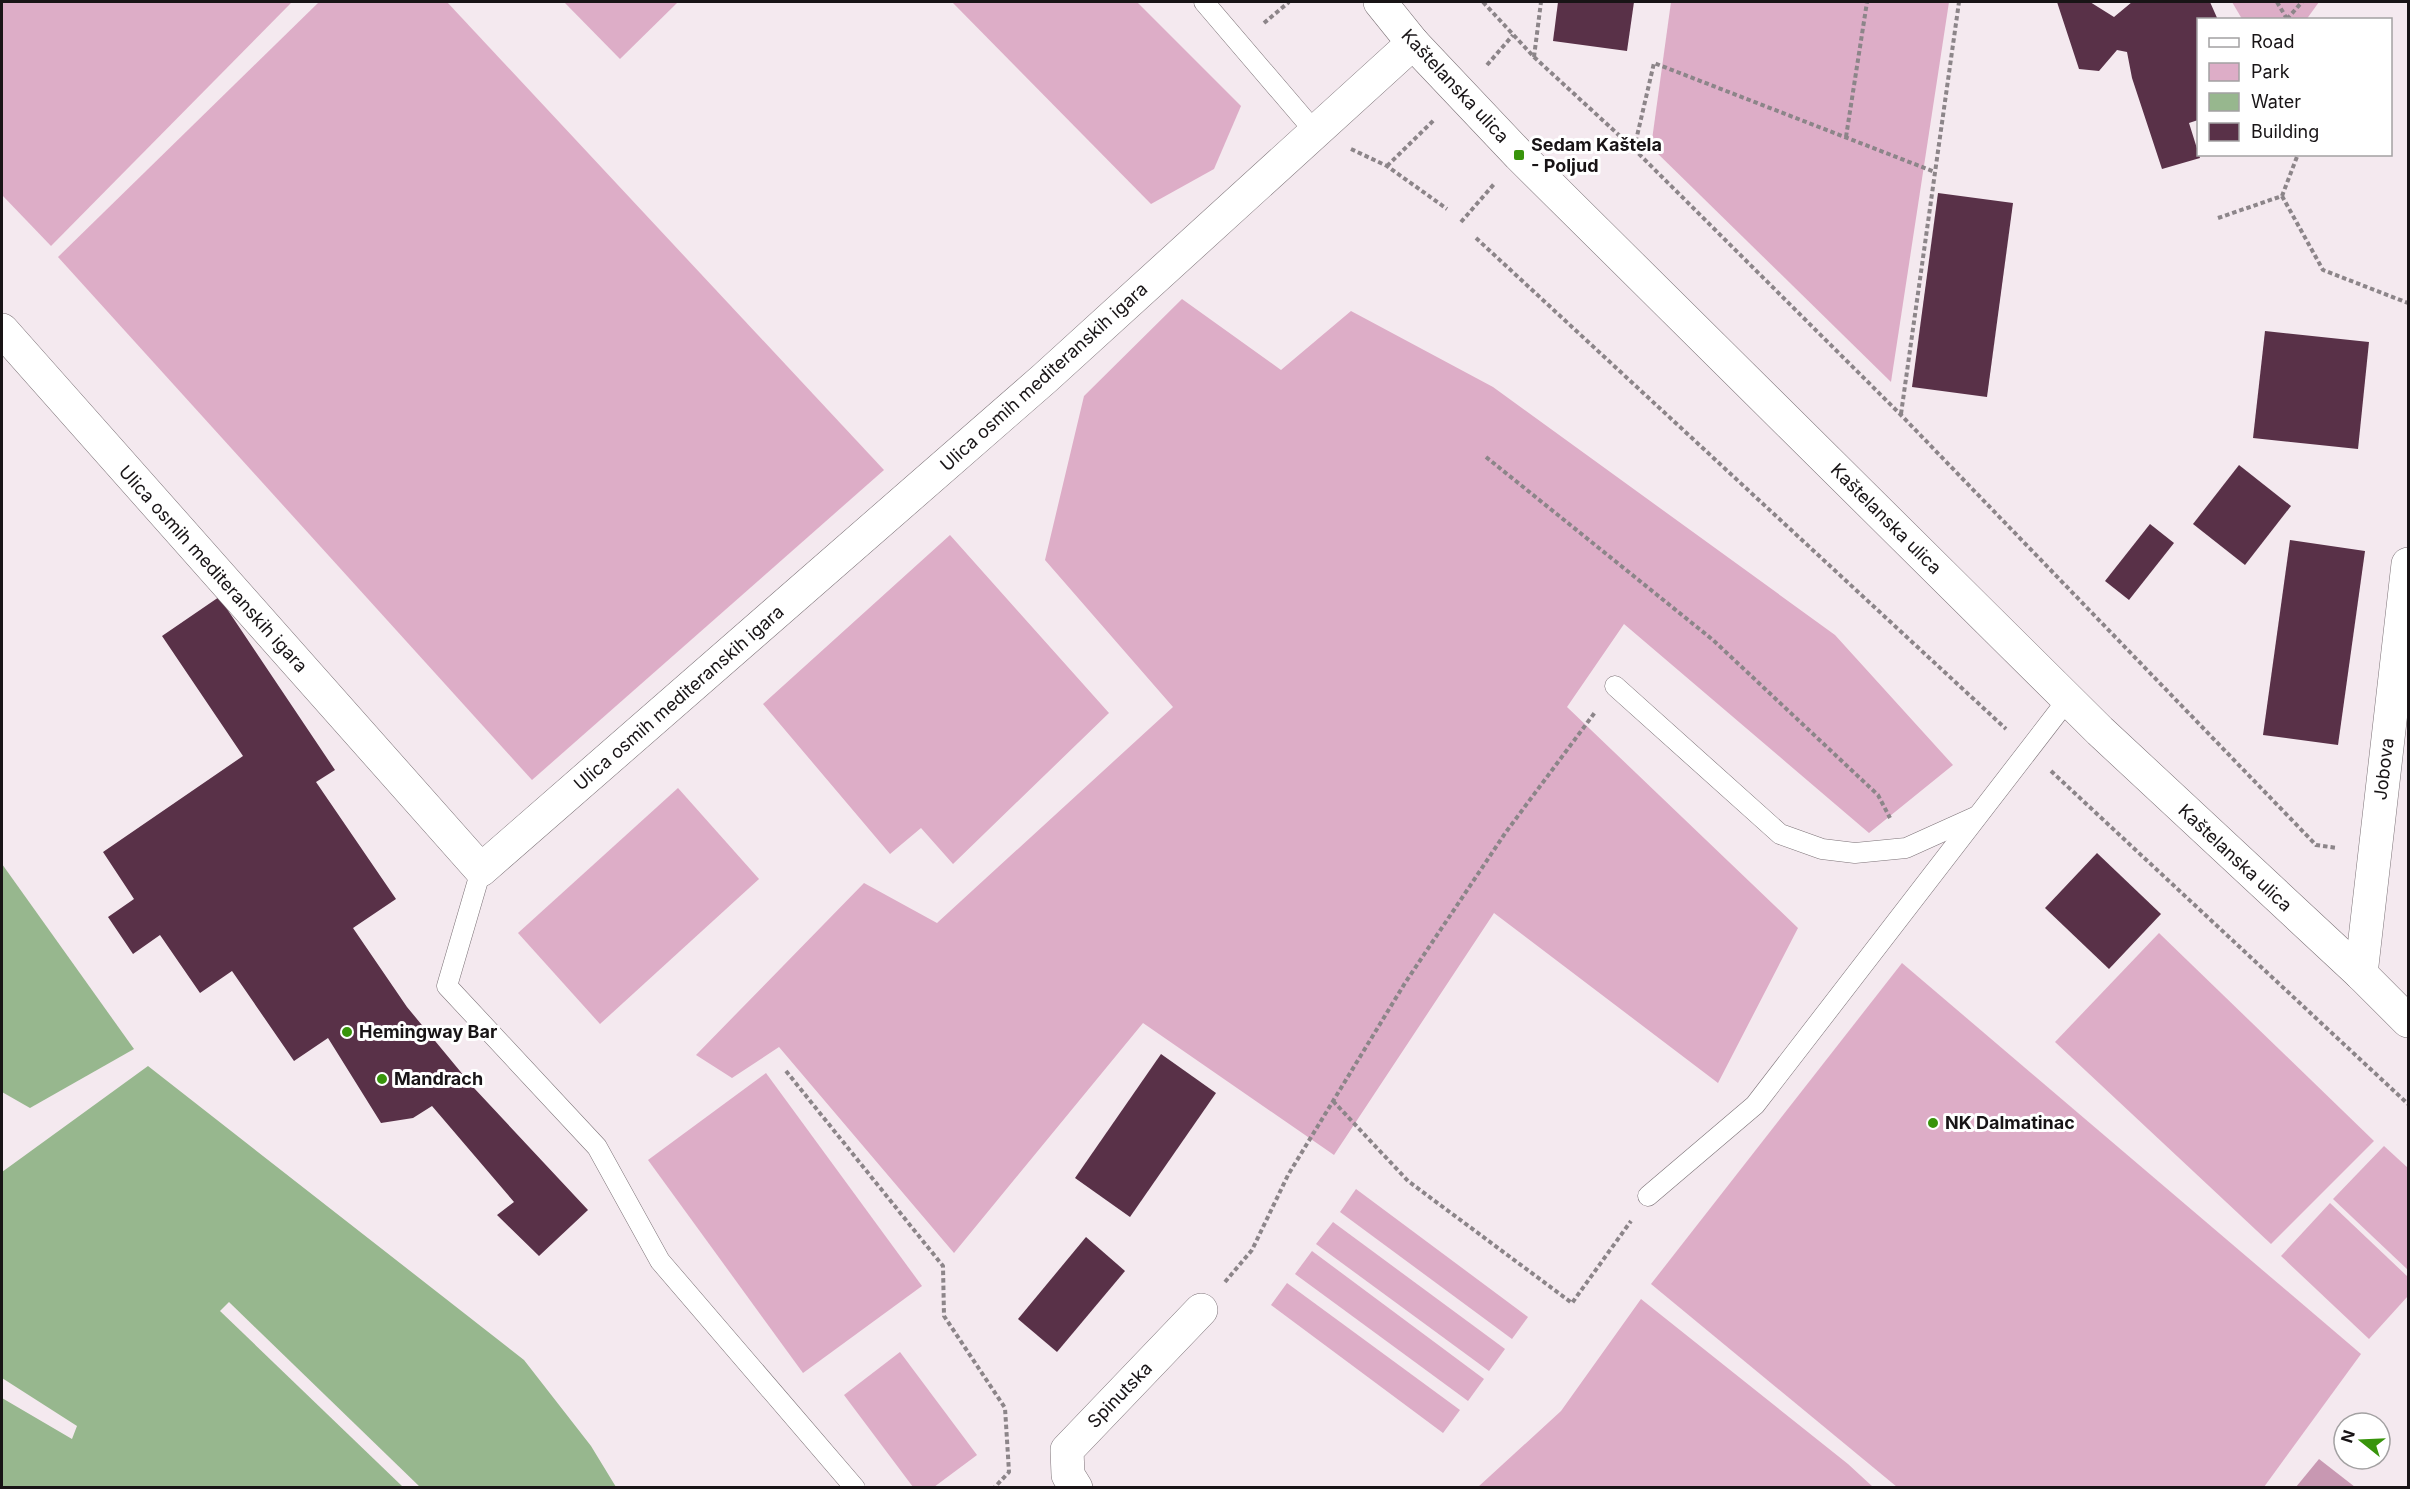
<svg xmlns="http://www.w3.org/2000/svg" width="2410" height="1489" font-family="Inter,sans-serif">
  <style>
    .green { fill: #ddadc7 }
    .forest { fill: #c898b2 }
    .water { fill: #97b78e }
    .pier { fill: #f4e9ef }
    .building { fill: #593148 }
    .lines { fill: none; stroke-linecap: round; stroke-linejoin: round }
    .service-casing { stroke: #7c7277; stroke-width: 21 }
    .minor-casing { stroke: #7c7277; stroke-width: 34 }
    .secondary-casing { stroke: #7c7277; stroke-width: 34 }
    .path { stroke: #8c8589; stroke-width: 4; stroke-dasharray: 4.5 3; stroke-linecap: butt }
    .service { stroke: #fff; stroke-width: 20 }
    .minor { stroke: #fff; stroke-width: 33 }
    .secondary { stroke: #fff; stroke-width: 33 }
    .poi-dot { fill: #38940b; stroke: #fff; stroke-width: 2 }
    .labels { text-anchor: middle; stroke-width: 6; stroke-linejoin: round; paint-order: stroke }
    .street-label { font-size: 18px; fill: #181416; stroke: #fff }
    .poi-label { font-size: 18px; font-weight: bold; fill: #181416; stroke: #fff; text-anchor: start }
  </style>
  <rect width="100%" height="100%" fill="#f4e9ef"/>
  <g class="green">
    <polygon points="2,2 292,2 51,246 2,195"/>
    <polygon points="319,2 447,2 884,470 532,780 58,257"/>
    <polygon points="564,2 678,2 620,59"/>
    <polygon points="952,2 1137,2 1241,106 1214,169 1151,204"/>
    <polygon points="1671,2 1949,2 1891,382 1651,147"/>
    <polygon points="2232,2 2319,2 2306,20 2242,19"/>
    <polygon points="1182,299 1281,370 1351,311 1493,387 1835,635 1953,765 1869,833 1624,624 1567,707 1798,928 1718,1083 1494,913 1334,1155 1143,1023 954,1253 779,1047 732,1078 696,1055 864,883 937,923 1173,707 1045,560 1084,396"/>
    <polygon points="950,535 1109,713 953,864 921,828 890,854 763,704"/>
    <polygon points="678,788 759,879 600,1024 518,933"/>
    <polygon points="2159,933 2374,1141 2271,1244 2055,1042"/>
    <polygon points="1902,963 2361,1354 2264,1487 1897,1487 1651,1284"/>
    <polygon points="766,1073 922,1286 803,1373 648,1160"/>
    <polygon points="2384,1146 2408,1168 2408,1270 2333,1199"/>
    <polygon points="1356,1189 1528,1317 1512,1339 1340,1212"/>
    <polygon points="2330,1203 2408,1277 2408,1296 2369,1339 2281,1256"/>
    <polygon points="1333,1222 1505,1349 1489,1371 1316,1244"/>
    <polygon points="1312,1251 1484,1379 1468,1401 1295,1274"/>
    <polygon points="1287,1283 1460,1410 1443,1433 1271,1305"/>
    <polygon points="1641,1299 1848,1464 1873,1487 1478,1487 1561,1411"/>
    <polygon points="900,1352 977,1455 934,1487 913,1487 844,1395"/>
  </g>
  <polygon class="forest" points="2319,1459 2355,1487 2296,1487"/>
  <g class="water">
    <polygon points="2,864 134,1049 30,1108 2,1092"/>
    <polygon points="148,1066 524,1360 591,1446 616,1487 2,1487 2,1398 72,1439 77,1426 2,1378 2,1172"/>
  </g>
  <polygon class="pier" points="229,1302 420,1487 403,1487 220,1311"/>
  <g class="building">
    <polygon points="1558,2 1634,2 1627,51 1553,41"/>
    <polygon points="2057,2 2090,2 2114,17 2132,2 2210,2 2218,20 2198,20 2198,120 2189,123 2200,158 2162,169 2132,78 2127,52 2117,50 2099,71 2079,69"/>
    <polygon points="1938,193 2013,203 1987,397 1912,387"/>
    <polygon points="2265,331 2369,342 2358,449 2253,438"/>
    <polygon points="2239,465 2291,506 2245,565 2193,524"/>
    <polygon points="2150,524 2174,543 2129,600 2105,581"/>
    <polygon points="2290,540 2365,551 2338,745 2263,735"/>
    <polygon points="219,597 335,770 316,782 396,899 353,928 407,1007 474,1088 588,1210 539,1256 497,1215 514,1202 432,1106 413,1118 381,1123 328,1038 294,1061 232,971 200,993 160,935 133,954 108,917 134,899 103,852 243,756 162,636"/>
    <polygon points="2097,853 2161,914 2109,969 2045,908"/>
    <polygon points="1161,1054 1216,1093 1130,1217 1075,1178"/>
    <polygon points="1086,1237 1125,1271 1057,1352 1018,1319"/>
  </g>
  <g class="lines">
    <defs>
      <g id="service">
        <polyline points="1204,2 1316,133"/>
        <polyline points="1615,686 1780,834 1822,849 1855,853 1906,848 1977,816"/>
        <polyline points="481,870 447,986 597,1147 660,1261 855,1488"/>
        <polyline points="1648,1196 1755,1105 2068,699"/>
      </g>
      <g id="minor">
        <polyline points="2,330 481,870 1045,378 1413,43"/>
        <polyline points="2361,974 2408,564"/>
        <polyline points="1076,1488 1068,1475 1067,1450 1201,1310"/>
      </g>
      <polyline id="secondary" points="1380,2 1413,43 1519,155 2100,731 2361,974 2408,1021"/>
    </defs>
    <use href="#service" class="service-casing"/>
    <use href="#minor" class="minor-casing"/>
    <use href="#secondary" class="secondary-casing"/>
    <g class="path">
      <polyline points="1483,2 1534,57 1634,149 1901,415 2316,845 2337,848"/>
      <polyline points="2277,2 2287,19"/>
      <polyline points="2287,19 2302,2"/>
      <polyline points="1264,23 1289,2"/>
      <polyline points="1534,57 1541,2"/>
      <polyline points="1487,65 1513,35"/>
      <polyline points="1846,137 1867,2"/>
      <polyline points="1351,149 1387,166 1447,209"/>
      <polyline points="1634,149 1654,63 1935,172"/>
      <polyline points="1387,166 1434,120"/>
      <polyline points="2282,196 2323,270 2408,303"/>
      <polyline points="2218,218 2282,196 2298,154"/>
      <polyline points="1461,222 1495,183"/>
      <polyline points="1476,238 2006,729"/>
      <polyline points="1901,414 1959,2"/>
      <polyline points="1486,457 1713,640 1878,795 1890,818"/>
      <polyline points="2051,771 2408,1104"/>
      <polyline points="786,1071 943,1266 944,1316 1005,1408 1009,1472 994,1488"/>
      <polyline points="1333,1101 1408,1181 1572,1303 1631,1221"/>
      <polyline points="1225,1282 1252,1250 1288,1175 1405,983 1506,832 1596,711"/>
    </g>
    <use href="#service" class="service"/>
    <use href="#minor" class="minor"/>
    <use href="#secondary" class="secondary"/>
  </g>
  <g class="poi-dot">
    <rect x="1513" y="149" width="12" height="12" rx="3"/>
    <circle cx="347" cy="1032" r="6"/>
    <circle cx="382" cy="1079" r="6"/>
    <circle cx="1933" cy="1123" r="6"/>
  </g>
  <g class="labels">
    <g class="street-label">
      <text transform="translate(1455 86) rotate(47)" y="6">Kaštelanska ulica</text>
      <text transform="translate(1044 377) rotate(-42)" y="6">Ulica osmih mediteranskih igara</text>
      <text transform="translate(1886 519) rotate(45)" y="6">Kaštelanska ulica</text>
      <text transform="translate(213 569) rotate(48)" y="6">Ulica osmih mediteranskih igara</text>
      <text transform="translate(679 698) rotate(-41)" y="6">Ulica osmih mediteranskih igara</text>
      <text transform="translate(2384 769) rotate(-83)" y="6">Jobova</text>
      <text transform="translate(2235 858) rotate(43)" y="6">Kaštelanska ulica</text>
      <text transform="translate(1120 1395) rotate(-46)" y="6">Spinutska</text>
    </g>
    <g class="poi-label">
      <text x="1531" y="151">Sedam Kaštela<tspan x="1531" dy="21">- Poljud</tspan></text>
      <text x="359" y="1038">Hemingway Bar</text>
      <text x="394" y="1085">Mandrach</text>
      <text x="1945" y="1129">NK Dalmatinac</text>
    </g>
  </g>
  <rect width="2410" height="1489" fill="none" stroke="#181416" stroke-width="6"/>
  <rect x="2197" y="18" width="195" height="138" fill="#ffffff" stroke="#a3a1a2" stroke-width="1.5"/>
  <rect x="2209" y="38" width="30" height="9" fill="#ffffff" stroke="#a3a1a2" stroke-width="1.5"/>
  <text x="2251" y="48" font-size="18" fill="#181416">Road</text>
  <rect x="2209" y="63" width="30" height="18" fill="#ddadc7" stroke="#a3a1a2" stroke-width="1.5"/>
  <text x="2251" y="78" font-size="18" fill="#181416">Park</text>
  <rect x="2209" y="93" width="30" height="18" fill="#97b78e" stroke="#a3a1a2" stroke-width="1.5"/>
  <text x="2251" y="108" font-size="18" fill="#181416">Water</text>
  <rect x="2209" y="123" width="30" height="18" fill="#593148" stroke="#a3a1a2" stroke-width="1.5"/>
  <text x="2251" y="138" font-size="18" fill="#181416">Building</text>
  <g transform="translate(2362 1441) rotate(288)"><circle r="28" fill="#ffffff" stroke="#a3a1a2" stroke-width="1.5"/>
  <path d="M0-4.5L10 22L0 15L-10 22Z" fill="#38940b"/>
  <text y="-9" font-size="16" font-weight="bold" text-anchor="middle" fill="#181416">N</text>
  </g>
</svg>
